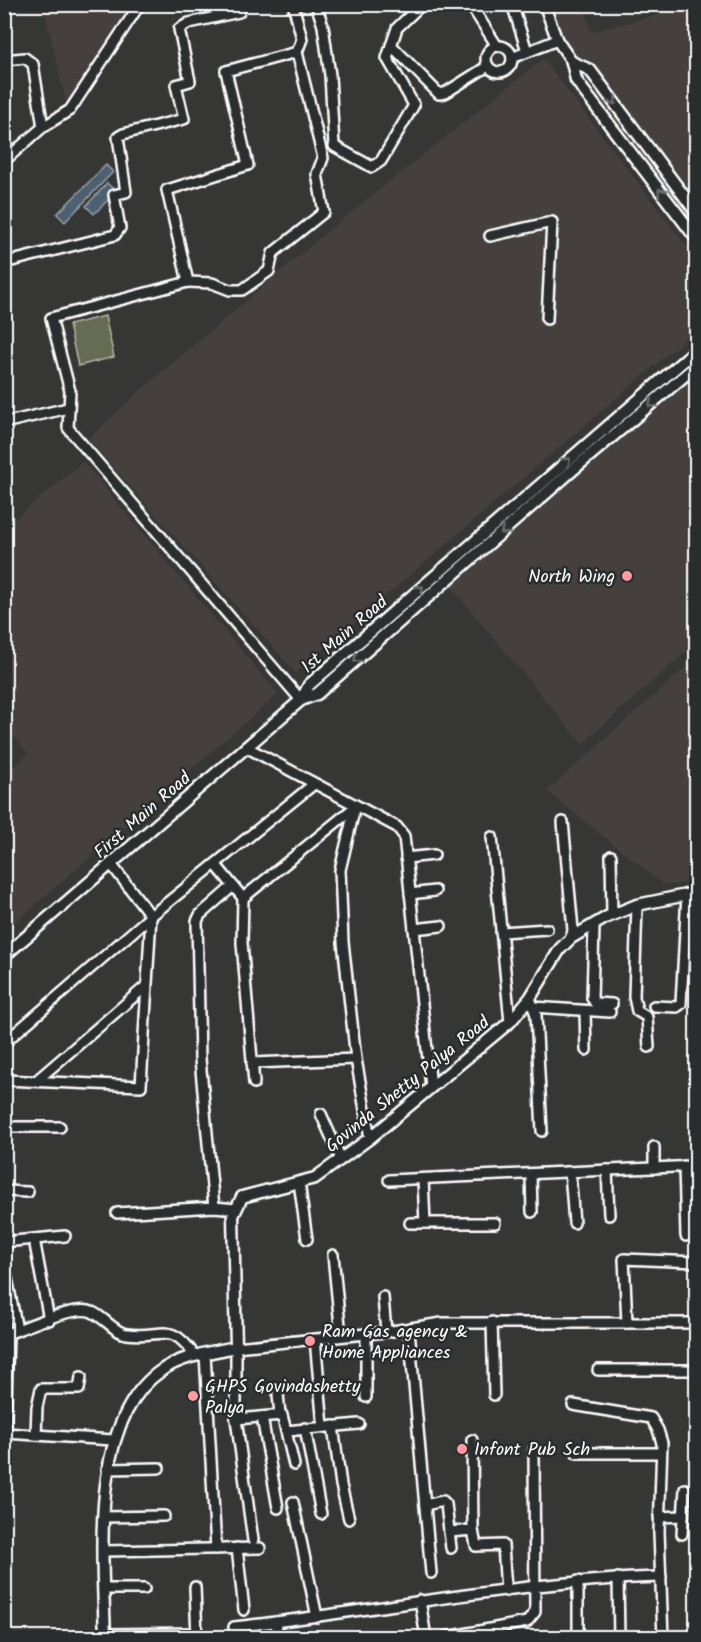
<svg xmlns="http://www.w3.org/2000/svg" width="701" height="1642" font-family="Kalam,sans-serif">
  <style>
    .built { fill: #45413d }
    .green { fill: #656c52; stroke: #b2b6a8; stroke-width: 1.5 }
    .water { fill: #4e6171; stroke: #95a0aa; stroke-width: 1.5 }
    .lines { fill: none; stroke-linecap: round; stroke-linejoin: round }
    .minor-casing { stroke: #fff; stroke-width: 14 }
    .tertiary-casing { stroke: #fff; stroke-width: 15 }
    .minor { stroke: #2a2d2e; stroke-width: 9 }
    .tertiary { stroke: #2a2d2e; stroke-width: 10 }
    .oneway { stroke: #6a6c6d }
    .poi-dot { fill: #ff9aa2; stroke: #2a2d2e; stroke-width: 2 }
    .labels { text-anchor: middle; stroke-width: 5; stroke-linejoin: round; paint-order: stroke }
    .poi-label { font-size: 18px; fill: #fff; stroke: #2a2d2e; text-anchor: start }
    .street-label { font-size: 18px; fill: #fff; stroke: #2a2d2e }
  </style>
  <rect width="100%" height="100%" fill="#363635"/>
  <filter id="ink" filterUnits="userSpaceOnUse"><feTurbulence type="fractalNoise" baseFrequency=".0167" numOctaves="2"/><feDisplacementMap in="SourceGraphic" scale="12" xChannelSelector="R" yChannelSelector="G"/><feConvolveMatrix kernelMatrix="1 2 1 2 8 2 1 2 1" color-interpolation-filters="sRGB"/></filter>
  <g filter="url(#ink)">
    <g class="built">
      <polygon points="124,4 130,8 67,106 43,5"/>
      <polygon points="548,5 584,5 591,32 696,5 696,228 559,55"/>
      <polygon points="543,59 696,258 696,330 296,673 88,439 142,389 334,226"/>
      <polygon points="696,368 696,643 582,744 448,583"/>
      <polygon points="83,462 278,694 5,931 5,774 28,754 5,726 5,527"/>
      <polygon points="696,658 696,883 664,885 547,791"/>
    </g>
    <polygon class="green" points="105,316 114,357 78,366 69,325"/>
    <g class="water">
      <polygon points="106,165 113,172 65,222 57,214"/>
      <polygon points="107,183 116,192 94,214 86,206"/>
    </g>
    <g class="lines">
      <defs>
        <g id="minor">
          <polyline points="316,4 323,26 330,75 334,146 372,167 381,161 414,105 387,58 397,28 422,4"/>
          <polyline points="470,4 497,46"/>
          <polyline points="512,4 527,51"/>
          <polyline points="544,4 557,40 572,62"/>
          <polyline points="391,45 439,94 445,93 488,66"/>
          <circle cx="499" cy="59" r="13"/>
          <polyline points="297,52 226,71 248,165 167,190 188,282 51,318 70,391 68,428 301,700"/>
          <polyline points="512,58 557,40"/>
          <polyline points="4,60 25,58 33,64 43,127"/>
          <polyline points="4,161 43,127 70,110 140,4"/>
          <polyline points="490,236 552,222 547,319"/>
          <polyline points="4,263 115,235 120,228 114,195 126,192 118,137 123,134 184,119 176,85 190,81 179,29 189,23 239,12 238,4"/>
          <polyline points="188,282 212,283 230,290 242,290 269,271 273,253 324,212 317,174 323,158 297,52 302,39 293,4"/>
          <polyline points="4,423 68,408"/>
          <polyline points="246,747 397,827 404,836 431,1087"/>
          <polyline points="355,807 340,870 343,942 356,1059 370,1138"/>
          <polyline points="563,822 573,930 571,938"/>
          <polyline points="492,837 510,1022"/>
          <polyline points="611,856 612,915"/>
          <polyline points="406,858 434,855"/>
          <polyline points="216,865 243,898 242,943 254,1083"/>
          <polyline points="410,894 435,891"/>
          <polyline points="243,898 355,807"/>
          <polyline points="637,905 634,997 637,1011 647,1017 649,1047"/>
          <polyline points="594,927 592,998 595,1003 612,1004"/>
          <polyline points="414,929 441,926"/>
          <polyline points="501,932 547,929"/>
          <polyline points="530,998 536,1015 542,1131"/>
          <polyline points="654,1006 677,1007 681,1004 687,894"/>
          <polyline points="533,1007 610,1012"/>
          <polyline points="585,1011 586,1050"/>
          <polyline points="4,1043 151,916 314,784"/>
          <polyline points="252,1063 356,1059"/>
          <polyline points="4,1080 141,1086 151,916 111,864"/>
          <polyline points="36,1081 145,987"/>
          <polyline points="321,1114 341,1159"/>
          <polyline points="4,1127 60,1127"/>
          <polyline points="654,1147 654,1168"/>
          <polyline points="684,1166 686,1236"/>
          <polyline points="607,1170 609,1215"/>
          <polyline points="570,1172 574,1223"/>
          <polyline points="531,1174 532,1212"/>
          <polyline points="423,1179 425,1223"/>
          <polyline points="389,1180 696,1166"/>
          <polyline points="299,1182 307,1239"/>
          <polyline points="4,1191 28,1192"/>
          <polyline points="214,1207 200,1059 197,921 200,915 233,886"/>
          <polyline points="117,1213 214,1207 236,1209"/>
          <polyline points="410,1223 495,1223"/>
          <polyline points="34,1239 49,1320"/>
          <polyline points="4,1242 65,1236"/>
          <polyline points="333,1255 341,1336"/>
          <polyline points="4,1262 17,1330"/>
          <polyline points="383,1297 386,1332"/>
          <polyline points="492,1322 494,1395"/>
          <polyline points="627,1323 624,1259 696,1262"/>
          <polyline points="409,1329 431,1573"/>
          <path d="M4,1335C23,1329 75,1304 92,1312C104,1317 115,1333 127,1334C163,1339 169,1319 195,1356"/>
          <polyline points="8,1335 5,1433 113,1440"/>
          <polyline points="315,1339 323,1426"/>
          <polyline points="205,1354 216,1549"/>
          <polyline points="598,1370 696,1370"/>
          <polyline points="278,1394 280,1415"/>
          <polyline points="366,1397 366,1334"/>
          <polyline points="573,1405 651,1418 658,1430 662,1443 659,1532 663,1638"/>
          <polyline points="262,1417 278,1508"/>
          <polyline points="236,1419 282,1415 286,1431 359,1424"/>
          <polyline points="333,1426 341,1485 349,1519"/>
          <polyline points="305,1428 321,1514"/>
          <polyline points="286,1431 294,1465"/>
          <polyline points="36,1435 37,1407 41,1389 79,1389 81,1377"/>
          <polyline points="472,1440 473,1530"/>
          <polyline points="577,1453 661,1453"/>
          <polyline points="4,1462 5,1433"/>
          <polyline points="107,1469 159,1468"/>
          <polyline points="293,1502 317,1617"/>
          <polyline points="425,1505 443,1501 446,1504 451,1548"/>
          <polyline points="104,1517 164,1516"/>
          <polyline points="659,1517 683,1516"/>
          <polyline points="449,1532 473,1530 476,1546 503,1545 506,1591"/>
          <polyline points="682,1534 685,1489"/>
          <polyline points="253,1540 236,1419 236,1347 386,1332 442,1323 696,1323"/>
          <polyline points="237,1548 244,1610"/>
          <polyline points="104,1551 260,1548"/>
          <polyline points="618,1578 619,1638"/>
          <polyline points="578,1581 578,1638"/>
          <polyline points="195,1587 197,1638"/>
          <polyline points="104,1589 144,1589"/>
          <polyline points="420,1600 426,1638"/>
          <polyline points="276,1622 278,1638"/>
          <polyline points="105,1634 196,1633"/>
          <path d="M236,1638L234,1627C377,1611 518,1581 661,1577"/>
          <polyline points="442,1638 527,1622 535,1612 534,1450"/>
        </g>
        <g id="tertiary">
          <polyline points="572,62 576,80 583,90 696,238"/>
          <polyline points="572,62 590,70 696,212"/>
          <polyline points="301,700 317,694 575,468 696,366"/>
          <polyline points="4,956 301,700 309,685 696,350"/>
          <path d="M105,1638C103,1559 88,1420 162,1370C182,1356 212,1352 236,1347L233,1216L242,1197L315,1178L370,1138L510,1022L530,998L560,949L571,938L607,917L637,905L696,893"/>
        </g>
      </defs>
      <use href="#minor" class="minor-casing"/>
      <use href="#tertiary" class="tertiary-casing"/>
      <use href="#minor" class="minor"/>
      <use href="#tertiary" class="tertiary"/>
    </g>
    <defs><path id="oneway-chevron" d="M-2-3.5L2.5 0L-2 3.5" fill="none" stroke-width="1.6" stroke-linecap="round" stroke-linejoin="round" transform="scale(1.5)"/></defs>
    <g class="oneway">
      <use href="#oneway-chevron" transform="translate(613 101) rotate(53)"/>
      <use href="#oneway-chevron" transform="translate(661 192) rotate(-127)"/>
      <use href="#oneway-chevron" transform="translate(652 404) rotate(140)"/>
      <use href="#oneway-chevron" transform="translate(567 461) rotate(-41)"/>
      <use href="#oneway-chevron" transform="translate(504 531) rotate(139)"/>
      <use href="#oneway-chevron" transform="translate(420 589) rotate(-41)"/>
      <use href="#oneway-chevron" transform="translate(357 659) rotate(139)"/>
    </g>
  </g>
  <g class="poi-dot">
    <circle cx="627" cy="576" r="6"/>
    <circle cx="310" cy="1341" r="6"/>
    <circle cx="193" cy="1396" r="6"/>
    <circle cx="462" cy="1449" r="6"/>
  </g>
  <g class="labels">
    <g class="poi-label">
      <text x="615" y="582" text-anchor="end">North Wing</text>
      <text x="322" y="1337">Ram Gas agency &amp;<tspan x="322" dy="21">Home Appliances</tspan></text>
      <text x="205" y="1392">GHPS Govindashetty<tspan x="205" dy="21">Palya</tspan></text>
      <text x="474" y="1455">Infont Pub Sch</text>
    </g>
    <g class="street-label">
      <text transform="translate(344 634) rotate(-41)" y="6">1st Main Road</text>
      <text transform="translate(142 815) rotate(-41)" y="6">First Main Road</text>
      <text transform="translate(407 1084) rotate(-39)" y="6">Govinda Shetty Palya Road</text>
    </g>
  </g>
  <rect width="701" height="1642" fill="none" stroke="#2a2d2e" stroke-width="24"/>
  <rect x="12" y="12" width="677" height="1618" fill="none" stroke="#fff" stroke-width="2" filter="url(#ink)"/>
</svg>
